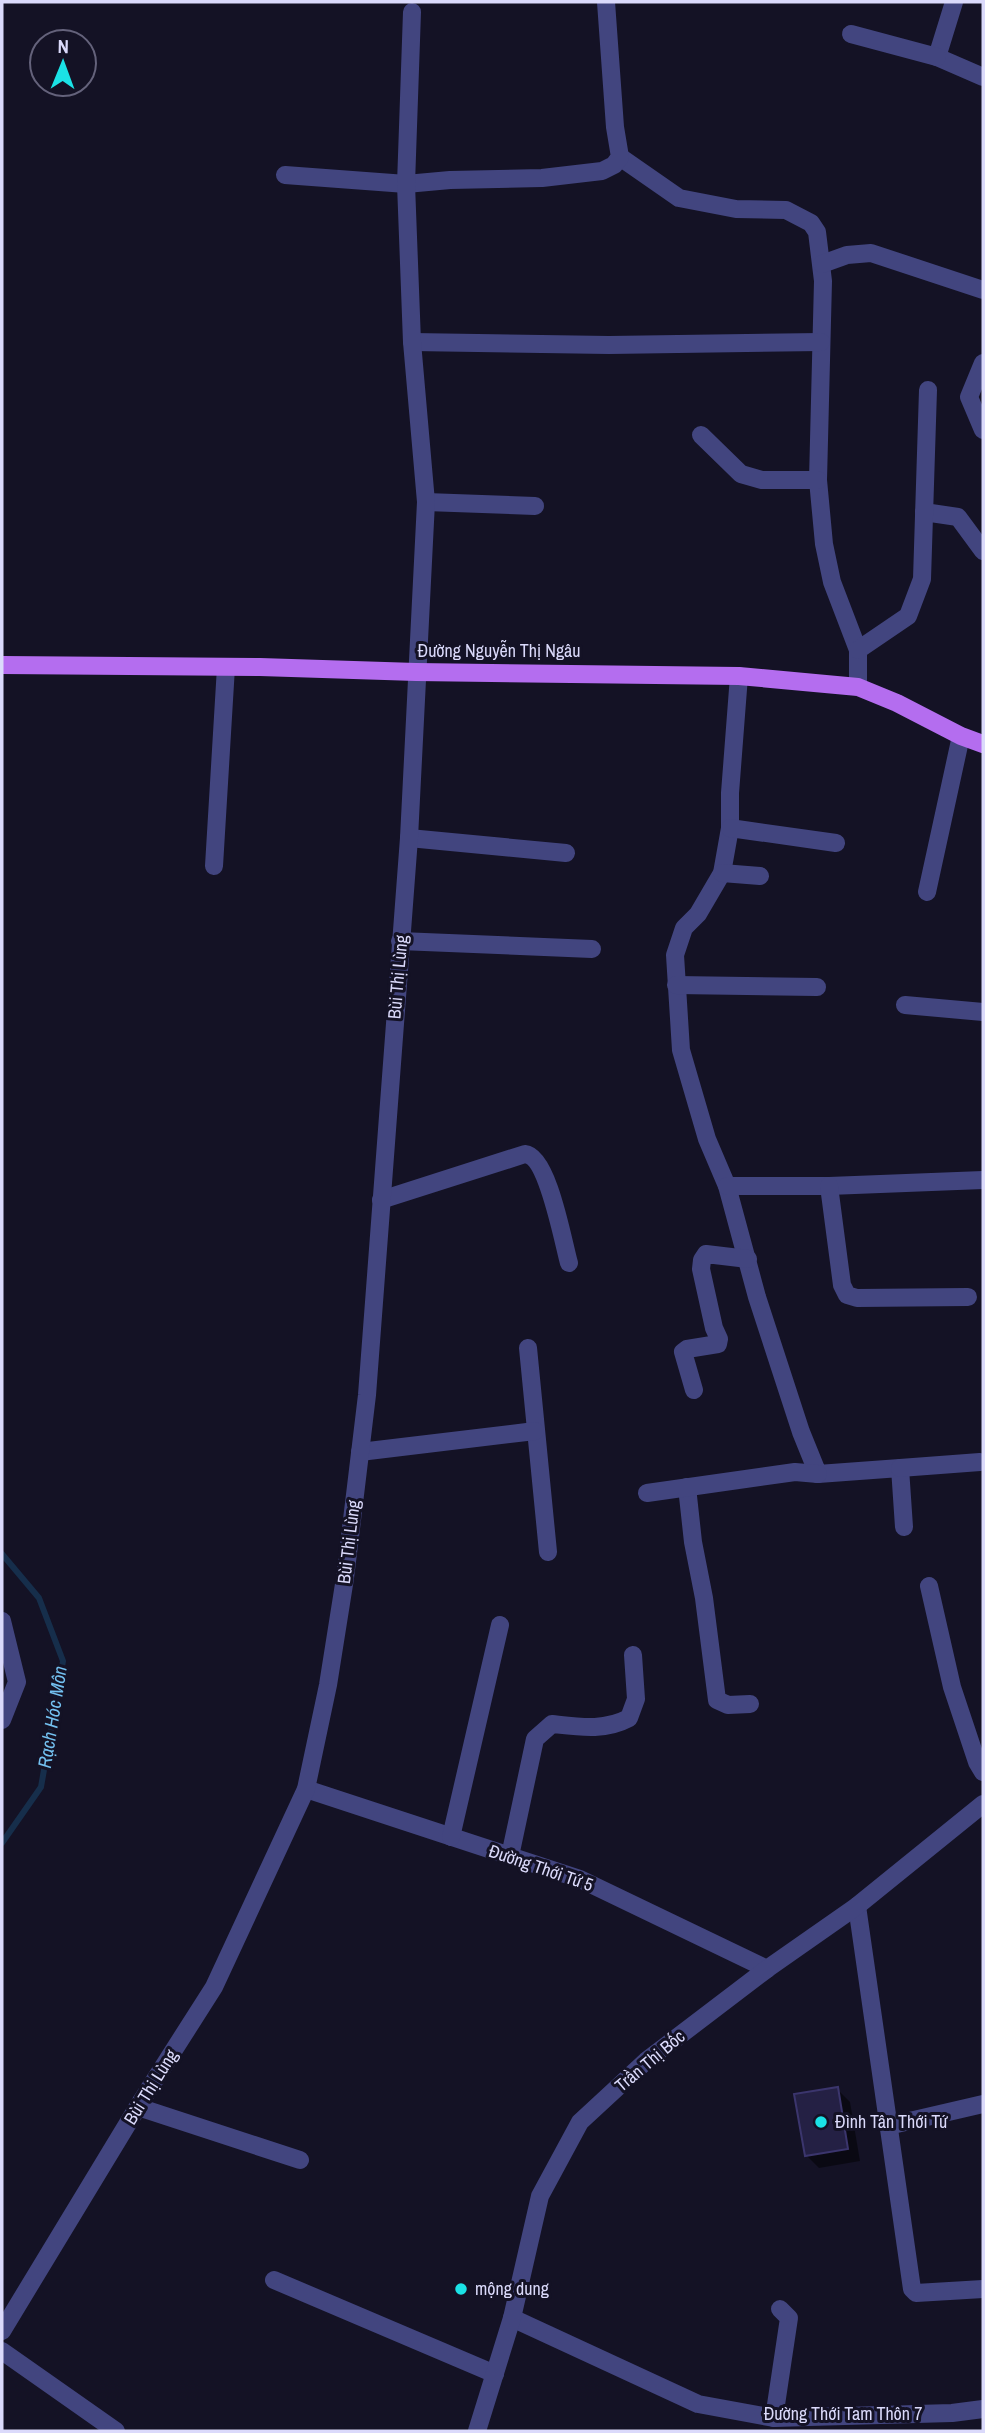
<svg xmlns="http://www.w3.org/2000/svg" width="985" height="2433" font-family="'Archivo Narrow',sans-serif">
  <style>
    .shadow { fill: #0007 }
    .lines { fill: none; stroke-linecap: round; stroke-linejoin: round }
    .stream { stroke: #162e4b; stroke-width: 6 }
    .building { fill: #242044; stroke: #3b356d; stroke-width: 2 }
    .minor { stroke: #42457f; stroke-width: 18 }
    .major { stroke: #b46def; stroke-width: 18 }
    .poi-dot { fill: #1be2e6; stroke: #141225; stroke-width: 2.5 }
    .labels { text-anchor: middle; stroke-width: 6; stroke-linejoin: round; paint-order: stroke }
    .street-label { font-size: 18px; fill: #dbdafb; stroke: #141225 }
    .poi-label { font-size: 18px; fill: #dbdafb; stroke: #141225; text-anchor: start }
    .water-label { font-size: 19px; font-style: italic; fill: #73c0f0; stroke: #141225 }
  </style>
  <rect width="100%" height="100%" fill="#141225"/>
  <polygon class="shadow" points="837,2089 850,2102 860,2161 819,2168 806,2155"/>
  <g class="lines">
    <polyline class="stream" points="2,1554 39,1598 63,1661 41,1787 2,1843"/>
  </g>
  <polygon class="building" points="838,2087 848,2149 805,2156 794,2094"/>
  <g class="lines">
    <g class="minor">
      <polyline points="954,2 937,57 983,77"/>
      <polyline points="851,34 937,57"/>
      <polyline points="620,157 679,198 736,209 786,210 811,223 817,232 823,281 818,480 824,544 832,582 858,650 858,687"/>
      <polyline points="285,175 406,184 450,180 542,178 602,171 614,165 620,157 615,127 606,2"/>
      <polyline points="822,264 847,255 871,253 983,290"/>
      <polyline points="412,342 609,345 821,342"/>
      <polyline points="983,363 969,397 983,430"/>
      <polyline points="701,435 741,474 762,480 818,480"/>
      <polyline points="426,502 535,506"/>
      <polyline points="924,512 958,517 983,551"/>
      <polyline points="858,650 908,616 922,579 928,390"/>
      <polyline points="739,676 730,793 730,828 722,873 698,914 684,928 675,955 681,1050 707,1139 727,1186 757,1297 801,1432 818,1474 900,1468 904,1527"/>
      <polyline points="730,828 836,843"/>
      <polyline points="409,838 566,853"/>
      <polyline points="214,866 226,667"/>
      <polyline points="722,873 760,876"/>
      <polyline points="927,892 961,736"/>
      <polyline points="400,941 592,949"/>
      <polyline points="676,985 817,987"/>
      <polyline points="905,1005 983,1012"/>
      <polyline points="727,1186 829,1186 983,1180"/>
      <polyline points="829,1186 842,1285 847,1295 857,1298 968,1297"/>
      <path d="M381,1200L525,1154C548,1156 563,1242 569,1263"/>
      <polyline points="528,1348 548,1552"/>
      <polyline points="694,1390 683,1352 687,1349 718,1344 719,1339 714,1328 701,1269 702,1260 706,1254 748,1259"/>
      <polyline points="360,1452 535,1431"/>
      <polyline points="900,1468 980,1462"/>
      <polyline points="687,1487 693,1542 704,1598 717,1700 728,1705 750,1704"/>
      <polyline points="647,1493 795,1472 818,1474"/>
      <polyline points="929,1586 952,1687 977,1762 983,1772"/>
      <polyline points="2,1621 17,1682 2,1720"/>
      <polyline points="306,1789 580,1879 767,1969"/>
      <polyline points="451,1837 500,1625"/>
      <path d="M510,1856L535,1739L552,1724C580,1727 605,1731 629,1718L636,1699L633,1655"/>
      <polyline points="857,1906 912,2289 916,2293 983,2289"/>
      <polyline points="138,2107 300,2160"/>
      <polyline points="888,2126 983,2104"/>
      <polyline points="274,2280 495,2374"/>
      <polyline points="512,2318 698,2404 774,2418 952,2413 983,2409"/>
      <polyline points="2,2331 142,2100 214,1987 306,1789 328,1685 345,1578 367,1395 409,838 426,502 412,342 406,184 412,12"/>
      <polyline points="2,2351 116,2431"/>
      <polyline points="774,2418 789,2318 780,2309"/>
      <polyline points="477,2431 512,2318 540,2196 580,2122 646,2061 767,1969 857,1906 983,1804"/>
    </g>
    <polyline class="major" points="2,665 260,667 416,672 739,676 858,687 897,703 961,736 983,744"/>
  </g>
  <g class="poi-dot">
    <circle cx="821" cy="2122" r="7"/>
    <circle cx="461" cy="2289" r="7"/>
  </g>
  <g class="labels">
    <g class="street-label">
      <text x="499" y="657">Đường Nguyễn Thị Ngâu</text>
      <text transform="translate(398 977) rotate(-85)" y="6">Bùi Thị Lùng</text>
      <text transform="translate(349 1542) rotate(-83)" y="6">Bùi Thị Lùng</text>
      <text transform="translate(541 1868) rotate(19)" y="6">Đường Thới Tứ 5</text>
      <text transform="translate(650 2061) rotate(-40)" y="6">Trần Thị Bốc</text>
      <text transform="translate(151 2087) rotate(-58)" y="6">Bùi Thị Lùng</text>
      <text x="843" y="2420">Đường Thới Tam Thôn 7</text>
    </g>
    <g class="poi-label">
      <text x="835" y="2128">Đình Tân Thới Tứ</text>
      <text x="475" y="2295">mộng dung</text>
    </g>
    <g class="water-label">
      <text transform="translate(52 1717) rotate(-81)" y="7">Rạch Hóc Môn</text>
    </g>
  </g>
  <rect width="985" height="2433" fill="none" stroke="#dbdafb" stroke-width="7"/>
  <g transform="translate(63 63) rotate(1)"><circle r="33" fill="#141225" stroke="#64627b" stroke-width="2"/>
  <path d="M0-5L12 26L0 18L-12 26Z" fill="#1be2e6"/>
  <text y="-10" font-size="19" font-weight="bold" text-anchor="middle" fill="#dbdafb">N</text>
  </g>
</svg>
